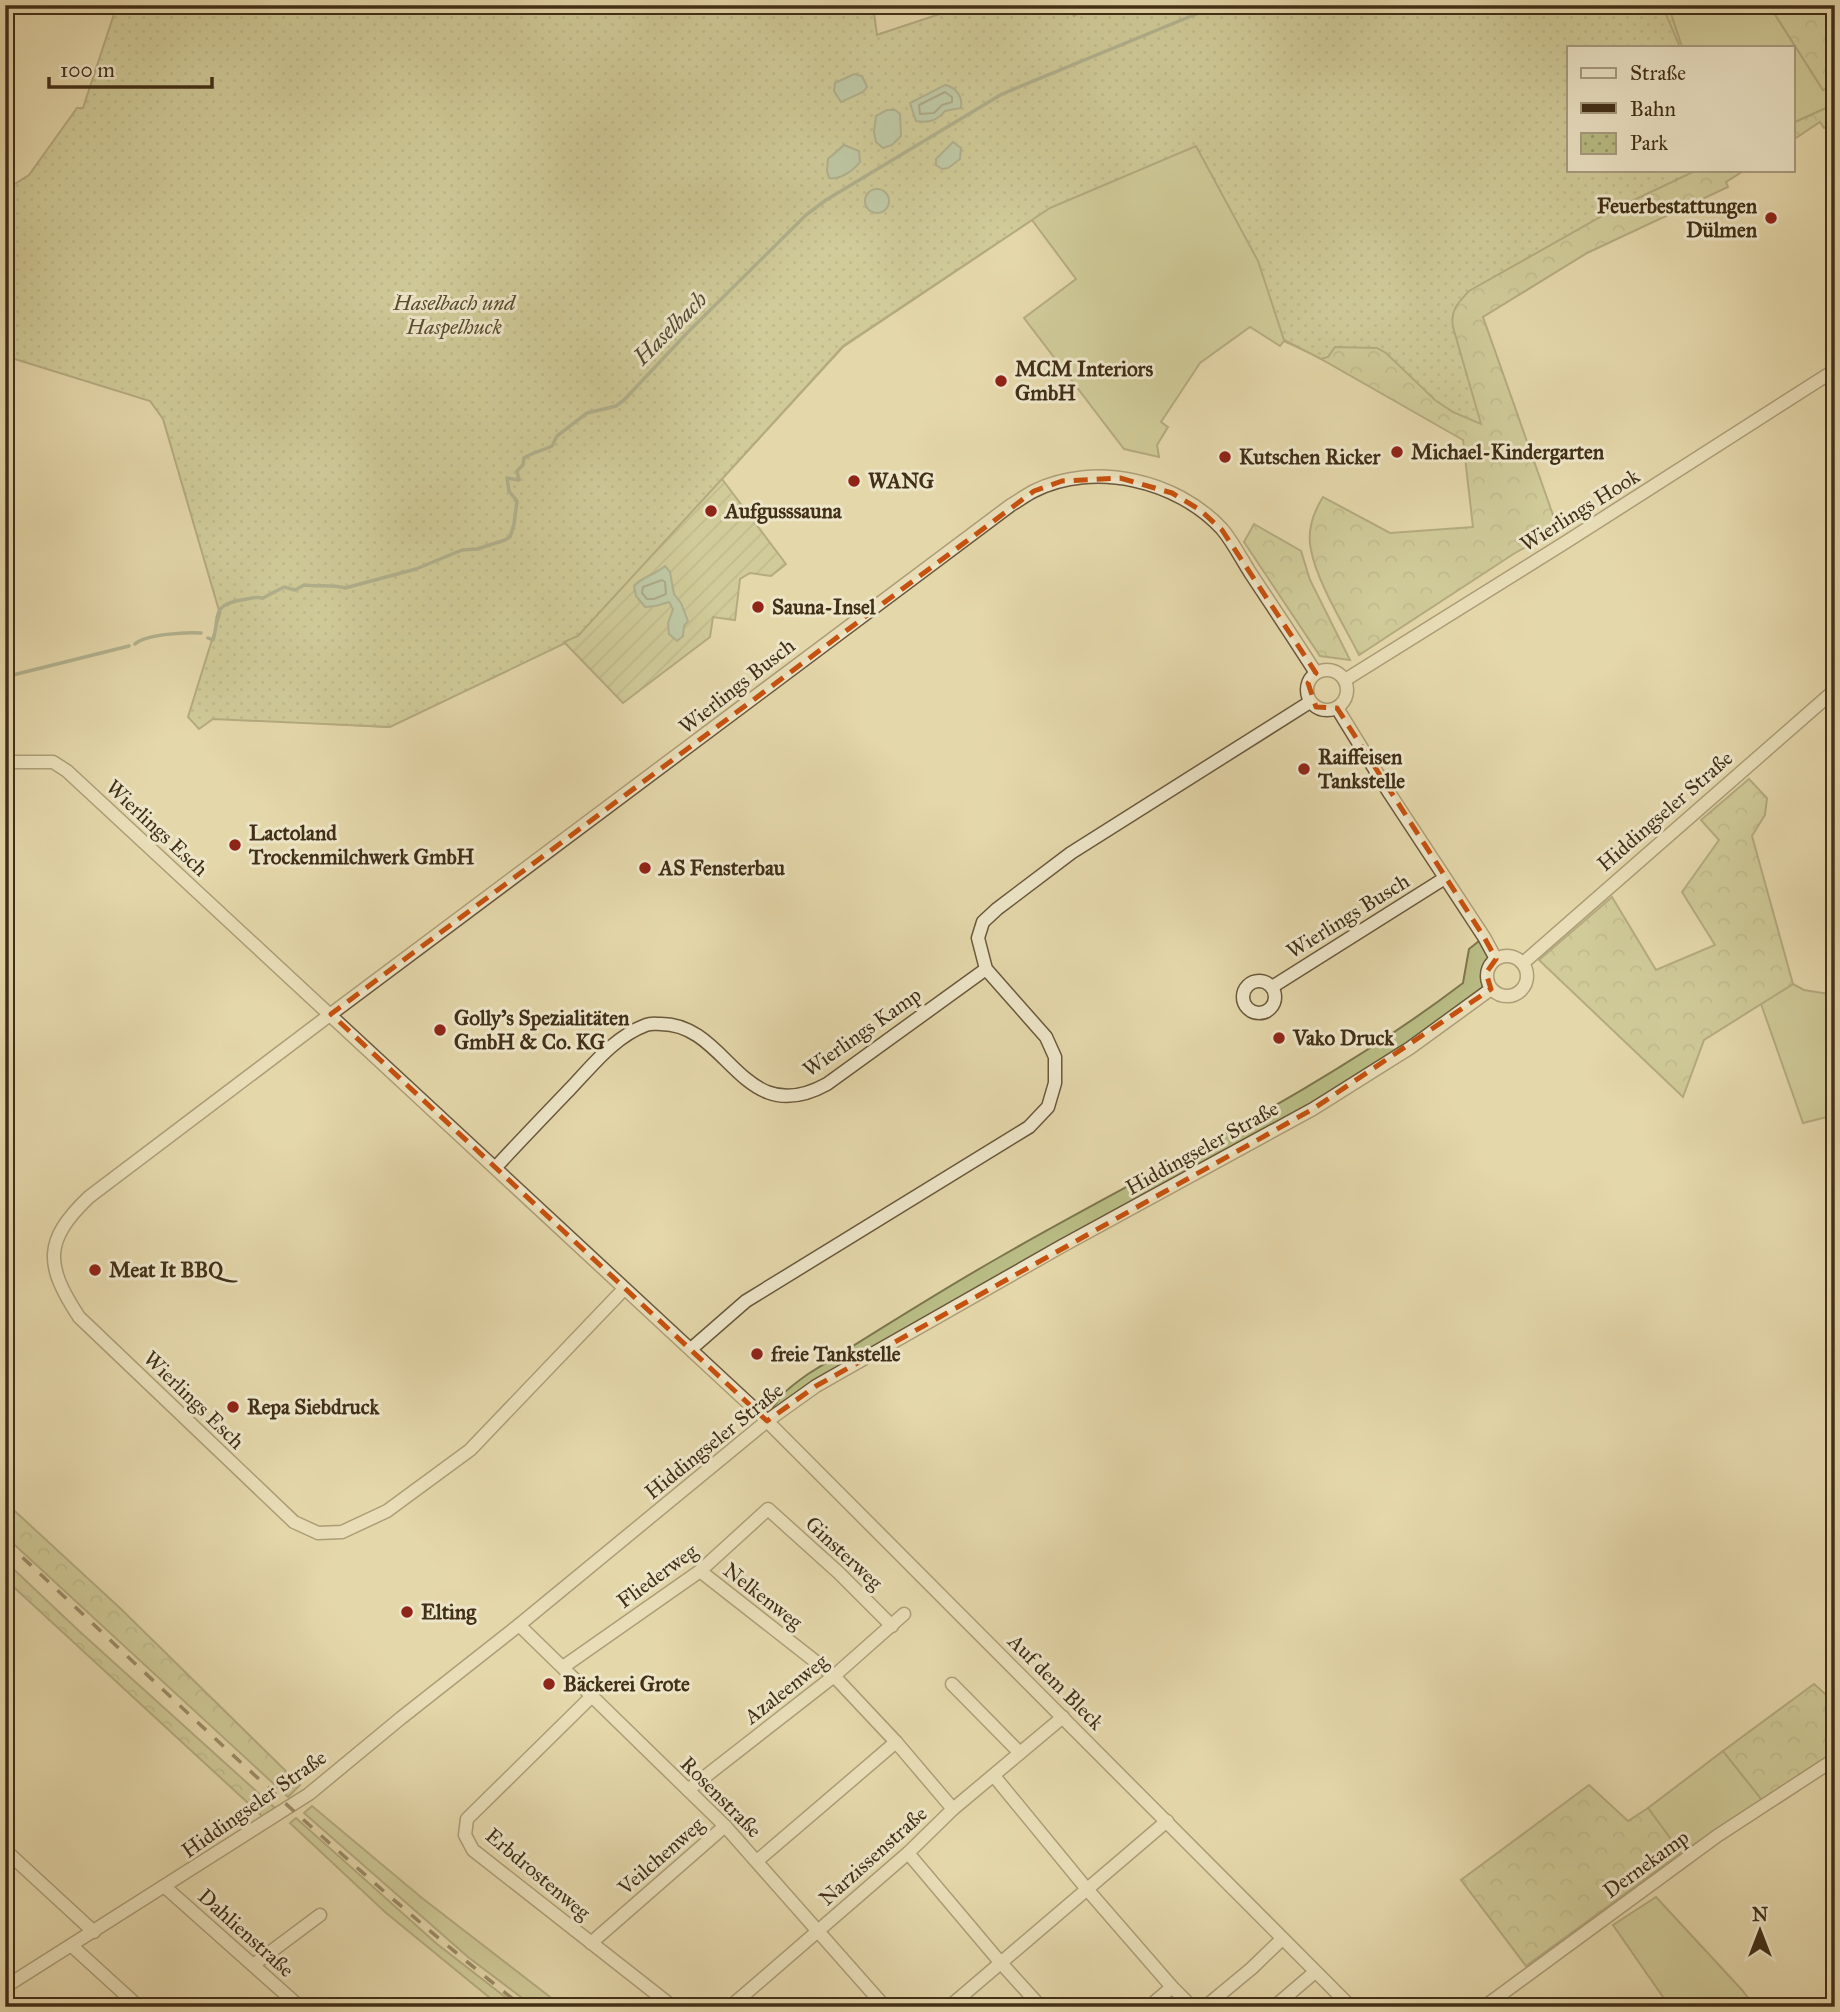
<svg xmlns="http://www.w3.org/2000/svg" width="1840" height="2012" font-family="'IM FELL Great Primer',serif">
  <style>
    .grass { fill: #b9bd85; stroke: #7d764e; stroke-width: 2 }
    .forest { fill: url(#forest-crowns); stroke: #7d764e; stroke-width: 2 }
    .park { fill: url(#park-dots); stroke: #7d764e; stroke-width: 2 }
    .garden { fill: url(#garden-furrows); stroke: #7d764e; stroke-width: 2 }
    .water { fill: #96baa5; stroke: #74826c; stroke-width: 2 }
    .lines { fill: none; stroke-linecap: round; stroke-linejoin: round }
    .shore { stroke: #6c745e; stroke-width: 2 }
    .stream { stroke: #74826c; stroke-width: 3.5 }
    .minor-casing { stroke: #6a593c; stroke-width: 15 }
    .minor { stroke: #ede5c8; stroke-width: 12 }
    .rail { stroke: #412f17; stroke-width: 3.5; stroke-dasharray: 12 12; stroke-linecap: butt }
    .marked { fill: none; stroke: #c7510e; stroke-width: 5; stroke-dasharray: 14 9; stroke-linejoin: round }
    .poi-dot { fill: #8f2418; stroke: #ede5c8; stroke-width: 2.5 }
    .labels { text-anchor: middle; stroke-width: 6; stroke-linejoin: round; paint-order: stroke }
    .poi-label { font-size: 21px; font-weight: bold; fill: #412f17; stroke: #ede5c8; text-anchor: start }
    .park-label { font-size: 21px; font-style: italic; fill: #594b2d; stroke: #ede5c8 }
    .street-label { font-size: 21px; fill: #412f17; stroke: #ede5c8 }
    .water-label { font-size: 23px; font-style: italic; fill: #524b33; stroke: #ede5c8 }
  </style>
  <defs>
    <pattern id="forest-crowns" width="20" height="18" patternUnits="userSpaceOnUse" patternTransform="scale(1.75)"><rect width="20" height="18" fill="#b9bd85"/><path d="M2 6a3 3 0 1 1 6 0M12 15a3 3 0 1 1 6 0" fill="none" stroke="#989a6c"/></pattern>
    <pattern id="park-dots" width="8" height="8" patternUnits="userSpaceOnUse" patternTransform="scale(1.75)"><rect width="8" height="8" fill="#b9bd85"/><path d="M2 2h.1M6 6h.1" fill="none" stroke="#989a6c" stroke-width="1.8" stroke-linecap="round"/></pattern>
    <pattern id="garden-furrows" width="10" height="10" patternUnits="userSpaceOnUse" patternTransform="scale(1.75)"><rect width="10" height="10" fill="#b9bd85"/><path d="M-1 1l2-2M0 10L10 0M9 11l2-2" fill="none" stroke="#989a6c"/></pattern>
  </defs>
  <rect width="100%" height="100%" fill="#e4d7aa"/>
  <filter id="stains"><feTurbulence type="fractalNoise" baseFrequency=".00286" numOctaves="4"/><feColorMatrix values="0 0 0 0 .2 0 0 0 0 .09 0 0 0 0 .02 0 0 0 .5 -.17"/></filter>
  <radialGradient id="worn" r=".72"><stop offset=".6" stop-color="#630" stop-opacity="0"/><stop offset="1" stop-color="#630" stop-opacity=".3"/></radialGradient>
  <g class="grass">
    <polygon points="968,5 1067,5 1074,16 1091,5 1300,5 1314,355 1284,341 1280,346 1250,327 1200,363 1161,422 1168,427 1157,445 1159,457 1124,449 1024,318 1076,279 1032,220 843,347 578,636 388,727 212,717 873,36"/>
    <polygon points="1668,5 1769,5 1823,90 1835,85 1835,104 1793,123 1793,47 1682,47"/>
    <path d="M1484,937L1496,959L1486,973L1491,989L1313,1109L767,1421C776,1397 787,1389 808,1374C871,1335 933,1295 998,1258C1154,1168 1319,1093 1463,983L1469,949Z"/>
    <polygon points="1793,984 1804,990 1835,995 1835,1038 1831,1040 1835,1062 1835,1115 1803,1123 1761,1004"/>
    <polygon points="1723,1751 1762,1800 1681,1853 1648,1808"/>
    <polygon points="312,1806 422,1898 563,2007 534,2007 468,1957 304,1813"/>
    <polygon points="296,1818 437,1944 518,2007 501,2007 385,1912 290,1823"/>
    <polygon points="1656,1897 1742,1990 1755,2007 1652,2007 1663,1997 1613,1925"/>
  </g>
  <g class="forest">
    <path d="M1300,5H1668L1682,47H1569V170H1745L1726,182L1728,187L1587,253L1483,317L1558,529L1515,553L1359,655C1344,625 1317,582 1311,550C1307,532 1313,513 1323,497L1390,533L1473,527L1463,440L1314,355Z"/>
    <polygon points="1769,5 1835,5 1835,85 1823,90"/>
    <polygon points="1835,104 1835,121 1824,128 1820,122 1793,140 1793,123"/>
    <polygon points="1254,524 1301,551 1310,580 1350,660 1320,656 1244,542"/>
    <polygon points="1749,779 1767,798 1765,815 1752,836 1793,984 1704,1040 1683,1097 1539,960 1612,897 1656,970 1715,945 1682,892 1719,840 1701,820"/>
    <polygon points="5,1502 121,1609 300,1785 288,1797 5,1536"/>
    <polygon points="5,1561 79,1631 276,1809 264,1817 261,1815 5,1579"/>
    <polygon points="1814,1684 1835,1703 1835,1752 1762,1800 1723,1751"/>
    <polygon points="1589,1785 1628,1821 1648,1808 1681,1853 1526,1966 1461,1880"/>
  </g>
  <path class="park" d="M117,5H873L877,35L967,5H1067L1074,16L1091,5H1662L1680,47H1569V170H1697L1611,211L1469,291C1458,303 1450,310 1453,327L1481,424L1453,412L1435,400L1386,353L1377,348L1335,347L1328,357L1321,359L1284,340L1258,261L1196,146L1050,208L843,346L578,637L390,727L213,719L199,729L188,717L220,614L163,419L150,401L5,356V190L29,175L77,108H83Z"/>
  <polygon class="garden" points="722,479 786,564 771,576 750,573 740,579 735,620 713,617 710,637 623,703 564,642 578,636"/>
  <g class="water">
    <polygon points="854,74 862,76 867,87 863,92 841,102 834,91 835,83"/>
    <path d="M945,85C956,87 963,97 961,108L945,111C937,121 928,123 916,121L910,103Z"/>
    <polygon points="887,110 895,110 900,114 901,136 892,145 883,148 876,142 874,132 876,116"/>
    <polygon points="953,142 961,148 960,159 948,168 942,169 936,165 936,159"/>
    <path d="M844,145L859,151L860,162C853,171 840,180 829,178L827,171L828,159Z"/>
    <circle cx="877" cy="201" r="12"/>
    <path d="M665,566L670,572L674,594L681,603L688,621L684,626L683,636L677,641L669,634L668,623L673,609L669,602L656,606L645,607L636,596L634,586C643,576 655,575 665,566Z"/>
  </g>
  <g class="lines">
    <g class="shore">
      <polygon points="945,92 952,97 952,102 942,105 934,113 920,114 919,105"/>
      <polygon points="662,580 665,582 666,594 654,599 647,599 642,593 643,587"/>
    </g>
    <g class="stream">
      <path d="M208,638L213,640C220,618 210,605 241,600C249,599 255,596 263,598L284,587L295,590L304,585C318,587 332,584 345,588L416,569L462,550L477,549L505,540L510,537L514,524L517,501L509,491L507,478L519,480L517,471L523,465L524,458C533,452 542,451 552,446L557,436L587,413L616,406L624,400L687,333L806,215L826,200L1002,94L1218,5"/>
      <path d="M135,644C146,634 187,632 201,633"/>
      <polyline points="5,677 129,646"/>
    </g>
    <defs>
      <g id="minor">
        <circle cx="1327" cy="690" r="20"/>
        <polyline points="1345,680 1566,542 1835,370"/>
        <polyline points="1337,708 1390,794 1484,937 1496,959"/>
        <polyline points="5,762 53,762 67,771 760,1414 1351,2007"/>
        <circle cx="1507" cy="976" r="20"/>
        <polyline points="1523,963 1835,690"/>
        <circle cx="1259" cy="997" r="16"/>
        <polyline points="1272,987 1445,878"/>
        <path d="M496,1167C520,1141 545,1115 569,1090C592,1066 614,1037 646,1025C651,1023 656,1024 661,1024C729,1024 742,1131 827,1084L986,969"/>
        <path d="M624,1289L470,1450L387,1511L342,1532L318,1533L294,1522L79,1317C45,1265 43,1241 89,1197L331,1014L1011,505C1018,501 1026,495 1034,491C1094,461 1177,480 1222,529C1233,542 1242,560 1251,574C1273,607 1295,640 1316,673"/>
        <polyline points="691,1349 746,1301 1029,1127 1048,1107 1055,1083 1055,1057 1046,1037 986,969 978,938 983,922 997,909 1071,853 1310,702"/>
        <polyline points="700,1571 834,1676 896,1742 953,1809"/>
        <polyline points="519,1625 725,1826 885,2007"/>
        <polyline points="563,1667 700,1571 768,1509 839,1573 892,1626"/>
        <polyline points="952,1684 1020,1753"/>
        <polyline points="592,1696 467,1819 465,1835 473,1850 673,2007"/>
        <polyline points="994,1776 1086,1888 1172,1987"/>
        <polyline points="688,1790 834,1676 904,1614"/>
        <polyline points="5,1850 94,1932"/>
        <polyline points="908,1853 1000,1962 1041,2007"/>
        <polyline points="757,1861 896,1742"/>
        <polyline points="165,1887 300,2007"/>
        <polyline points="591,1943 725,1826"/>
        <polyline points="72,1946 139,2007"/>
        <polyline points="253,1965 320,1915"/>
        <polyline points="5,1987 309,1794 401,1718 519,1625 767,1421 816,1386 1062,1246 1313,1109 1410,1048 1491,989"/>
        <polyline points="730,2007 908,1853 953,1809 1063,1717"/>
        <polyline points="949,2007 1167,1821"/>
        <polyline points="1149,2007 1172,1987 1192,2007"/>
        <polyline points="1205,2007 1252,1968 1282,1939"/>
        <polyline points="1274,2007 1315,1972"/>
        <polyline points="1484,2007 1717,1836 1835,1759"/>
      </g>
    </defs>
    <use href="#minor" class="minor-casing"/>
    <use href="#minor" class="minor"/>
    <path class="rail" d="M5,1541C175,1700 341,1863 523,2007"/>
  </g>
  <path d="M0 0H1840V2012H0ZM1120,478L1172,493L1200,510L1222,530L1316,673L1308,683L1316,707L1337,708L1484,937L1496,959L1486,973L1491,989L1313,1109L816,1386L767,1421L331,1014L1034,491L1062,481Z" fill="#e4d7aa" fill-opacity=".55" fill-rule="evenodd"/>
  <path class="marked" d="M1120,478L1172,493L1200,510L1222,530L1316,673L1308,683L1316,707L1337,708L1484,937L1496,959L1486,973L1491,989L1313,1109L816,1386L767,1421L331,1014L1034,491L1062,481Z"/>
  <g class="poi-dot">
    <circle cx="1771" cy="218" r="7"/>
    <circle cx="1001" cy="381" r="7"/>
    <circle cx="1397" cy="452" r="7"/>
    <circle cx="1225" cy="457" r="7"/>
    <circle cx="854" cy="481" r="7"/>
    <circle cx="711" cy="511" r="7"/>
    <circle cx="758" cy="607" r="7"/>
    <circle cx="1304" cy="769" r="7"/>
    <circle cx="235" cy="845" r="7"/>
    <circle cx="645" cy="868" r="7"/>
    <circle cx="440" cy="1030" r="7"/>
    <circle cx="1279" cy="1038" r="7"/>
    <circle cx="95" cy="1270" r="7"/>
    <circle cx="757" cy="1354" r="7"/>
    <circle cx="233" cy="1407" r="7"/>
    <circle cx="407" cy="1612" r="7"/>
    <circle cx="549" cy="1684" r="7"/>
  </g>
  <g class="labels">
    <g class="poi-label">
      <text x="1757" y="213" text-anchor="end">Feuerbestattungen<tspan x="1757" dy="24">Dülmen</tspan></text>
      <text x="1015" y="376">MCM Interiors<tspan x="1015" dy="24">GmbH</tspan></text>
      <text x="1411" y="459">Michael-Kindergarten</text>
      <text x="1239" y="464">Kutschen Ricker</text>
      <text x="868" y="488">WANG</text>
      <text x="725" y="518">Aufgusssauna</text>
      <text x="772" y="614">Sauna-Insel</text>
      <text x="1318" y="764">Raiffeisen<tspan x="1318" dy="24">Tankstelle</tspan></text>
      <text x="249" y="840">Lactoland<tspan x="249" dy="24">Trockenmilchwerk GmbH</tspan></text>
      <text x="659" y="875">AS Fensterbau</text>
      <text x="454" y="1025">Golly's Spezialitäten<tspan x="454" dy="24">GmbH &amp; Co. KG</tspan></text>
      <text x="1293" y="1045">Vako Druck</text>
      <text x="109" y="1277">Meat It BBQ</text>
      <text x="771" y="1361">freie Tankstelle</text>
      <text x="247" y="1414">Repa Siebdruck</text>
      <text x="421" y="1619">Elting</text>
      <text x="563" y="1691">Bäckerei Grote</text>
    </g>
    <g class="park-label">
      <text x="454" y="310">Haselbach und<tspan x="454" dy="24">Haspelhuck</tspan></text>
    </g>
    <g class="street-label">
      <text transform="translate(1580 510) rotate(-32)" y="7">Wierlings Hook</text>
      <text transform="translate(737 686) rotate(-38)" y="7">Wierlings Busch</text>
      <text transform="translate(1665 811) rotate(-41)" y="7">Hiddingseler Straße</text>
      <text transform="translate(157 828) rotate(43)" y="7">Wierlings Esch</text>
      <text transform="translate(1348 916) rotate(-32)" y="7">Wierlings Busch</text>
      <text transform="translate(862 1032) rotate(-35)" y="7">Wierlings Kamp</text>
      <text transform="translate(1202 1148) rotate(-29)" y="7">Hiddingseler Straße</text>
      <text transform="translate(194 1400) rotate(44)" y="7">Wierlings Esch</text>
      <text transform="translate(714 1441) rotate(-39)" y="7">Hiddingseler Straße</text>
      <text transform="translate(844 1553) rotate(43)" y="7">Ginsterweg</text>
      <text transform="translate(657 1576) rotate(-36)" y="7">Fliederweg</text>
      <text transform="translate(763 1596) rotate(38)" y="7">Nelkenweg</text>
      <text transform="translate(1056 1682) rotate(45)" y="7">Auf dem Bleck</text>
      <text transform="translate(786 1689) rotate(-38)" y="7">Azaleenweg</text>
      <text transform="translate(721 1797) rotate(45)" y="7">Rosenstraße</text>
      <text transform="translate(254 1804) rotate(-35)" y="7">Hiddingseler Straße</text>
      <text transform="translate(661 1856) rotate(-41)" y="7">Veilchenweg</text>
      <text transform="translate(873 1856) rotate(-42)" y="7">Narzissenstraße</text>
      <text transform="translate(1646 1864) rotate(-36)" y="7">Dernekamp</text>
      <text transform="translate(538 1874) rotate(40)" y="7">Erbdrostenweg</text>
      <text transform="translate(246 1933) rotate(42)" y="7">Dahlienstraße</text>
    </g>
    <g class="water-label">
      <text transform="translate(670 328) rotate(-45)" y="8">Haselbach</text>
    </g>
  </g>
  <rect width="1840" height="2012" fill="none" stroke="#e4d7aa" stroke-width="28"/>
  <rect x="7" y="7" width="1826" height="1998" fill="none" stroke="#412f17" stroke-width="3.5"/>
  <rect x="14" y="14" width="1812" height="1984" fill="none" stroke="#412f17" stroke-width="2"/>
  <rect x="1567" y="46" width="228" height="126" fill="#ede5c8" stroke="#a89c81" stroke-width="2"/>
  <rect x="1581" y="68" width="35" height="10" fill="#ede5c8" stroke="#a89c81" stroke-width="2"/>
  <text x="1630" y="80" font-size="21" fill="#412f17">Straße</text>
  <rect x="1581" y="103" width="35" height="10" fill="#412f17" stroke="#a89c81" stroke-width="2"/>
  <text x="1630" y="116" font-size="21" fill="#412f17">Bahn</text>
  <rect x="1581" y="133" width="35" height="21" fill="url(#park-dots)" stroke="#a89c81" stroke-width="2"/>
  <text x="1630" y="150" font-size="21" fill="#412f17">Park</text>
  <g transform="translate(1760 1931)" stroke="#ede5c8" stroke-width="5" paint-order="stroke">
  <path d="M0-5L12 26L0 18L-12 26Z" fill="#412f17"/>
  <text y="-10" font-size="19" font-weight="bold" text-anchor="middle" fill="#412f17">N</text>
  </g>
  <path d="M49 77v10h163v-10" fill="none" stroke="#412f17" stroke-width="3.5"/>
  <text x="60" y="77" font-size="21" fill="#412f17" stroke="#ede5c8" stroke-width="5" paint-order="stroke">100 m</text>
  <rect width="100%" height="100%" filter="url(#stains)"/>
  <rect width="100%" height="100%" fill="url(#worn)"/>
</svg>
